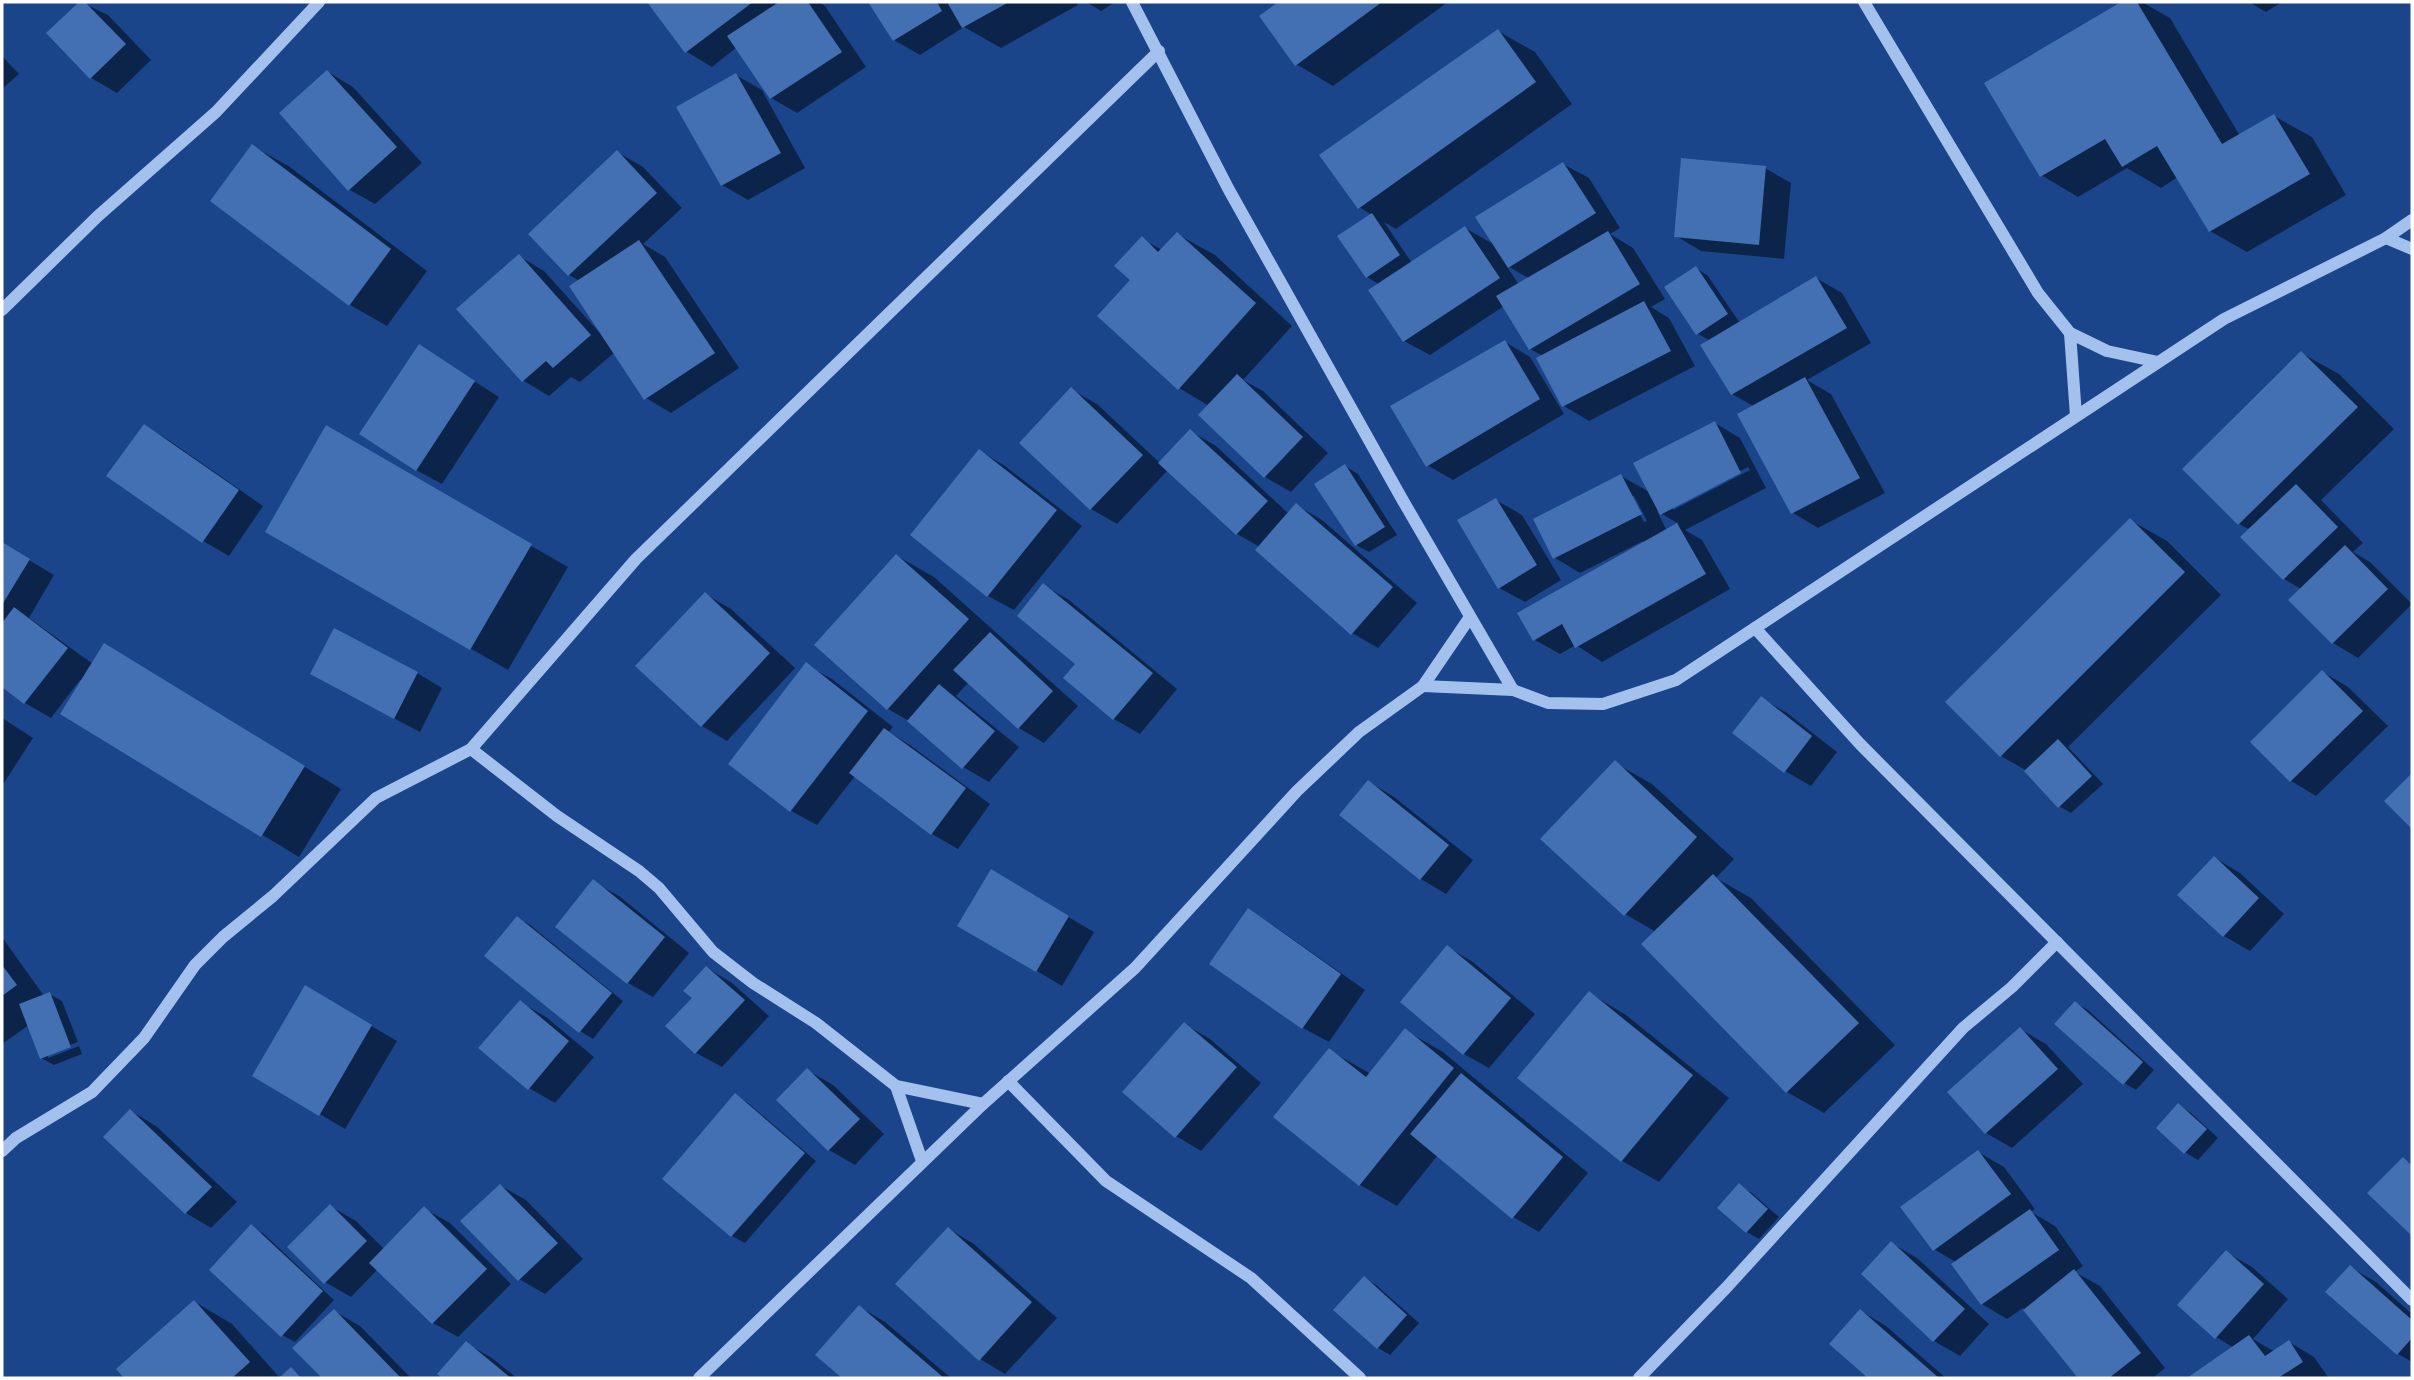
<svg xmlns="http://www.w3.org/2000/svg" width="2414" height="1380" font-family="Roboto,sans-serif">
  <style>
    .shadow { fill: #0007; fill-rule: evenodd }
    .building { fill: #436fb3 }
    .lines { fill: none; stroke-linecap: round; stroke-linejoin: round }
    .minor { stroke: #a4c1ed; stroke-width: 12 }
  </style>
  <rect width="100%" height="100%" fill="#1a458b"/>
  <g class="shadow">
    <polygon points="81,2 108,15 151,60 117,93 91,78 48,33"/>
    <polygon points="649,2 818,2 825,6 866,67 797,113 771,98 737,47 712,67 687,52"/>
    <polygon points="870,2 1076,2 1078,5 1001,48 964,27 920,55 894,40"/>
    <polygon points="1086,2 1115,2 1101,11"/>
    <polygon points="1281,2 1448,2 1333,86 1296,64 1261,16"/>
    <polygon points="2124,2 2142,2 2170,18 2240,136 2274,116 2312,137 2346,195 2247,252 2210,231 2178,177 2161,188 2127,168 2078,197 2041,175 1986,83"/>
    <polygon points="2249,2 2282,2 2266,12"/>
    <path d="M1498,31L1535,52L1572,104L1396,229L1384,222L1412,263L1465,228L1495,245L1563,164L1589,178L1620,228L1610,234L1633,248L1665,299L1651,307L1669,318L1695,366L1589,421L1564,406L1543,356L1530,349L1504,306L1430,355L1404,341L1380,285L1367,277L1372,215L1359,207ZM1506,265L1530,279L1519,285Z"/>
    <polygon points="2,56 19,74 2,89"/>
    <polygon points="328,72 353,87 422,163 375,204 350,190 282,113"/>
    <polygon points="736,75 762,90 805,168 748,200 722,185"/>
    <polygon points="252,146 290,167 427,271 387,326 350,305"/>
    <polygon points="617,152 643,167 682,208 643,244 665,257 739,368 671,413 646,398 615,352 580,382 571,377 549,396 524,381 459,309 519,256 544,271 600,333 602,332 580,281 569,275"/>
    <polygon points="1765,168 1791,183 1784,259 1701,251 1676,236"/>
    <polygon points="1177,234 1215,255 1292,326 1243,380 1263,391 1328,453 1291,492 1265,477 1200,415 1209,406 1179,388 1132,280 1142,239 1162,250"/>
    <polygon points="1696,268 1708,276 1740,323 1816,278 1842,293 1871,343 1807,380 1831,394 1885,493 1818,528 1793,513 1755,407 1732,394 1710,341 1697,333"/>
    <polygon points="1505,342 1530,357 1564,414 1453,480 1427,465"/>
    <polygon points="419,346 499,397 442,484 416,470"/>
    <polygon points="2301,353 2339,374 2394,429 2321,500 2363,543 2353,552 2370,562 2412,604 2358,658 2333,643 2301,589 2284,579 2250,530 2239,524"/>
    <polygon points="1072,390 1097,404 1160,463 1190,431 1216,446 1289,514 1296,505 1322,520 1417,603 1378,648 1352,633 1260,547 1237,534 1168,470 1117,524 1091,509 1021,443"/>
    <path d="M1715,423L1740,438L1766,488L1685,530L1702,540L1730,589L1602,662L1576,645L1560,654L1535,640L1644,543L1643,541L1580,573L1555,558L1621,476L1651,493ZM1748,467L1750,470L1673,510V506ZM1630,496H1634L1647,521L1644,522ZM1657,511L1679,524L1667,531Z"/>
    <polygon points="144,426 170,441 263,506 229,556 203,541 109,475"/>
    <polygon points="326,428 568,567 508,670 267,531"/>
    <polygon points="980,451 1005,466 1082,526 1014,610 988,596 912,535"/>
    <polygon points="1345,466 1358,474 1397,535 1369,552 1356,545"/>
    <polygon points="1496,500 1522,515 1561,580 1525,602 1499,588"/>
    <polygon points="2130,520 2167,541 2221,595 2068,747 2103,784 2071,813 2059,806 2027,771 2001,756"/>
    <polygon points="2,544 54,575 29,618 93,664 141,667 341,789 299,857 62,714 83,681 80,680 51,718 25,703 2,685"/>
    <polygon points="897,556 934,577 1078,706 1044,743 1019,728 969,682 956,696 1019,747 989,782 963,767 909,721 888,709"/>
    <polygon points="1043,585 1069,600 1177,689 1140,734 1114,719 1065,678 1077,663"/>
    <polygon points="705,594 731,609 795,668 727,741 702,726"/>
    <polygon points="806,665 832,679 893,727 889,732 910,745 990,804 958,849 932,834 855,776 817,825 791,811 730,764"/>
    <polygon points="2323,672 2348,687 2388,726 2316,796 2291,781"/>
    <polygon points="417,673 442,688 420,732 338,689"/>
    <polygon points="1761,698 1787,713 1837,752 1811,786 1785,771"/>
    <polygon points="2,718 33,738 2,786"/>
    <polygon points="1615,763 1652,784 1734,859 1716,878 1751,898 1895,1045 1824,1113 1787,1092 1656,932 1625,914"/>
    <polygon points="1369,782 1394,797 1473,860 1446,894 1421,879"/>
    <polygon points="2215,858 2240,873 2284,914 2250,951 2224,936 2180,895"/>
    <polygon points="991,872 1094,932 1062,986 960,925"/>
    <polygon points="593,882 619,896 689,953 653,997 628,983"/>
    <polygon points="1249,911 1274,926 1365,990 1329,1042 1303,1028 1212,963"/>
    <polygon points="518,918 530,925 623,1001 593,1039 580,1031"/>
    <polygon points="2,937 44,996 49,994 62,1001 78,1042 48,1054 48,1058 79,1046 82,1054 54,1065 41,1058 29,1025 2,1044"/>
    <polygon points="1447,947 1473,962 1535,1014 1489,1068 1464,1054"/>
    <polygon points="707,968 732,983 769,1016 722,1067 696,1053 668,1026 694,998"/>
    <polygon points="305,987 397,1041 345,1129 254,1075"/>
    <polygon points="1589,993 1626,1015 1729,1098 1659,1182 1622,1161"/>
    <polygon points="520,1002 546,1017 594,1057 555,1103 529,1088"/>
    <polygon points="2076,1003 2088,1010 2154,1070 2136,1090 2124,1083"/>
    <polygon points="1184,1024 1210,1039 1261,1083 1201,1151 1176,1136"/>
    <polygon points="2020,1029 2046,1044 2083,1084 2012,1148 1986,1133 1950,1092"/>
    <polygon points="1406,1031 1443,1052 1588,1173 1539,1232 1513,1217 1438,1155 1397,1206 1360,1185 1329,1050 1371,1074"/>
    <polygon points="807,1070 833,1085 884,1134 855,1165 829,1150 778,1100"/>
    <polygon points="736,1096 748,1103 816,1161 745,1243 732,1236 664,1179"/>
    <polygon points="2178,1105 2191,1113 2218,1138 2198,1160 2185,1152"/>
    <polygon points="131,1111 156,1126 237,1202 211,1228 186,1213"/>
    <polygon points="1978,1152 2004,1167 2035,1209 2031,1212 2055,1226 2083,1266 2075,1272 2100,1286 2165,1368 2153,1378 2080,1378 2023,1308 2007,1319 1982,1304 1957,1263 1934,1249"/>
    <polygon points="501,1186 526,1200 583,1259 545,1294 519,1279"/>
    <polygon points="1739,1186 1752,1193 1779,1217 1759,1239 1747,1232"/>
    <polygon points="330,1206 356,1221 384,1249 425,1209 450,1223 511,1284 458,1337 433,1323 378,1269 351,1297 325,1282"/>
    <polygon points="251,1227 264,1234 334,1300 295,1342 282,1335"/>
    <polygon points="949,1229 974,1244 1057,1318 1005,1374 980,1359"/>
    <polygon points="1891,1243 1917,1258 1989,1324 1960,1356 1934,1341 1863,1274"/>
    <polygon points="2226,1252 2252,1267 2288,1299 2253,1339 2275,1352 2289,1342 2314,1357 2328,1377 2190,1378 2234,1348 2216,1337"/>
    <polygon points="2350,1267 2376,1282 2412,1314 2412,1362 2398,1354"/>
    <polygon points="1364,1278 1376,1285 1419,1323 1390,1355 1378,1348"/>
    <polygon points="195,1302 232,1324 280,1378 126,1378 118,1369"/>
    <polygon points="860,1307 885,1322 951,1378 844,1378 818,1355"/>
    <polygon points="334,1311 360,1326 411,1378 324,1378 295,1348"/>
    <polygon points="1861,1311 1886,1326 1946,1378 1870,1378 1831,1344"/>
    <polygon points="466,1343 492,1358 517,1378 445,1378 440,1374"/>
  </g>
  <g class="building">
    <polygon points="79,2 85,2 126,44 90,79 46,33"/>
    <polygon points="647,2 753,2 685,53"/>
    <polygon points="779,2 808,2 842,52 770,99 727,36"/>
    <polygon points="868,2 937,2 942,11 893,41"/>
    <polygon points="947,2 1009,2 962,28"/>
    <polygon points="1278,2 1382,2 1295,66 1259,16"/>
    <polygon points="2121,2 2137,2 2222,144 2274,114 2310,174 2209,232 2157,146 2122,167 2105,139 2040,177 1984,83"/>
    <polygon points="1498,29 1536,82 1358,209 1319,155"/>
    <polygon points="327,70 397,147 348,191 279,113"/>
    <polygon points="736,73 781,153 721,186 676,107"/>
    <polygon points="252,144 391,249 349,306 210,201"/>
    <polygon points="617,150 657,193 568,276 528,234"/>
    <polygon points="1681,158 1766,166 1759,245 1674,237"/>
    <polygon points="1563,162 1596,213 1508,268 1475,217"/>
    <polygon points="1372,213 1400,255 1366,278 1337,236"/>
    <polygon points="1465,226 1500,278 1403,342 1368,290"/>
    <polygon points="1608,231 1640,284 1529,350 1496,296"/>
    <polygon points="1177,232 1256,303 1178,390 1097,316 1130,280 1114,266 1142,236 1158,252"/>
    <polygon points="639,240 715,353 644,400 569,286"/>
    <polygon points="519,254 591,335 553,368 546,361 522,382 456,309"/>
    <polygon points="1696,266 1728,314 1696,335 1664,287"/>
    <polygon points="1816,276 1847,328 1731,395 1700,345"/>
    <polygon points="1644,301 1671,351 1562,407 1536,358"/>
    <polygon points="1505,340 1540,399 1426,467 1390,406"/>
    <polygon points="419,344 475,381 416,471 359,434"/>
    <polygon points="2301,351 2358,407 2238,525 2182,469"/>
    <polygon points="1237,374 1303,437 1264,478 1198,415"/>
    <polygon points="1805,377 1860,478 1791,514 1737,414"/>
    <polygon points="1071,387 1143,455 1090,510 1019,443"/>
    <polygon points="1715,421 1741,473 1660,515 1633,463"/>
    <polygon points="144,424 239,490 202,543 106,476"/>
    <polygon points="326,425 532,544 470,650 265,532"/>
    <polygon points="1190,429 1268,501 1236,535 1158,463"/>
    <polygon points="979,449 1057,510 987,597 910,535"/>
    <polygon points="1345,464 1385,527 1355,546 1314,484"/>
    <polygon points="1621,474 1642,514 1553,559 1533,519"/>
    <polygon points="2296,484 2338,527 2283,580 2240,537"/>
    <polygon points="1496,498 1537,565 1498,589 1457,520"/>
    <polygon points="1296,503 1393,587 1351,635 1255,550"/>
    <polygon points="2130,518 2185,572 2000,757 1945,702"/>
    <polygon points="1677,523 1706,574 1575,648 1562,624 1533,641 1517,613"/>
    <polygon points="2,542 30,559 2,605"/>
    <polygon points="2345,545 2388,589 2332,644 2288,600"/>
    <polygon points="896,554 969,619 887,710 814,645"/>
    <polygon points="1043,583 1153,673 1113,720 1063,678 1075,664 1017,616"/>
    <polygon points="705,592 770,653 701,727 635,666"/>
    <polygon points="14,607 68,648 24,704 2,687 2,623"/>
    <polygon points="334,628 418,672 394,719 310,674"/>
    <polygon points="990,632 1053,691 1018,729 953,670"/>
    <polygon points="104,643 305,766 261,837 60,714"/>
    <polygon points="806,662 868,711 790,812 728,764"/>
    <polygon points="2322,670 2363,711 2290,782 2250,742"/>
    <polygon points="939,684 995,731 962,769 907,721"/>
    <polygon points="1761,696 1812,736 1784,773 1732,733"/>
    <polygon points="884,728 966,788 931,835 849,773"/>
    <polygon points="2058,739 2092,776 2058,808 2024,771"/>
    <polygon points="1615,760 1697,837 1624,916 1540,839"/>
    <polygon points="2412,773 2412,829 2384,801"/>
    <polygon points="1368,780 1449,845 1420,880 1339,815"/>
    <polygon points="2214,856 2259,898 2223,937 2177,895"/>
    <polygon points="991,869 1069,916 1036,972 957,926"/>
    <polygon points="1713,874 1859,1023 1786,1093 1641,944"/>
    <polygon points="593,879 665,937 627,984 555,927"/>
    <polygon points="1248,908 1341,974 1302,1029 1209,964"/>
    <polygon points="517,916 612,993 579,1033 484,956"/>
    <polygon points="1447,945 1511,998 1463,1055 1400,1002"/>
    <polygon points="2,965 17,985 2,996"/>
    <polygon points="706,966 745,1000 695,1054 665,1026 692,998 683,991"/>
    <polygon points="305,985 372,1025 319,1116 252,1076"/>
    <polygon points="1589,991 1693,1075 1621,1162 1517,1078"/>
    <polygon points="50,992 71,1047 40,1059 19,1004"/>
    <polygon points="520,1000 569,1041 528,1090 478,1048"/>
    <polygon points="2075,1001 2143,1062 2123,1085 2054,1024"/>
    <polygon points="1184,1022 1237,1067 1175,1138 1122,1092"/>
    <polygon points="2020,1027 2058,1069 1985,1134 1947,1092"/>
    <polygon points="1405,1028 1454,1068 1359,1186 1273,1117 1329,1048 1366,1077"/>
    <polygon points="807,1068 860,1119 828,1151 776,1100"/>
    <polygon points="1461,1073 1563,1157 1512,1219 1410,1134"/>
    <polygon points="735,1093 805,1153 731,1237 662,1179"/>
    <polygon points="2178,1103 2207,1129 2184,1154 2156,1128"/>
    <polygon points="130,1109 212,1187 185,1214 103,1137"/>
    <polygon points="1978,1150 2011,1194 1933,1251 1900,1207"/>
    <polygon points="2403,1157 2412,1166 2412,1236 2367,1193"/>
    <polygon points="1739,1183 1768,1209 1746,1233 1717,1208"/>
    <polygon points="500,1184 558,1243 518,1281 460,1221"/>
    <polygon points="330,1204 367,1241 324,1284 287,1247"/>
    <polygon points="424,1206 487,1269 432,1324 369,1263"/>
    <polygon points="2030,1209 2059,1250 1981,1305 1951,1264"/>
    <polygon points="251,1224 323,1291 281,1337 209,1270"/>
    <polygon points="948,1227 1032,1302 979,1361 895,1284"/>
    <polygon points="1891,1241 1965,1309 1933,1342 1861,1274"/>
    <polygon points="2226,1250 2264,1284 2215,1339 2177,1305"/>
    <polygon points="2350,1265 2412,1320 2412,1338 2397,1355 2325,1292"/>
    <polygon points="2074,1269 2141,1353 2109,1378 2078,1378 2023,1310"/>
    <polygon points="1364,1276 1407,1315 1377,1349 1333,1310"/>
    <polygon points="194,1300 250,1362 232,1378 124,1378 116,1369"/>
    <polygon points="859,1305 944,1378 842,1378 815,1355"/>
    <polygon points="334,1309 401,1378 322,1378 292,1348"/>
    <polygon points="1860,1309 1939,1378 1868,1378 1829,1344"/>
    <polygon points="2249,1335 2265,1356 2289,1340 2303,1362 2278,1378 2187,1378"/>
    <polygon points="466,1341 511,1378 442,1378 437,1374"/>
    <polygon points="291,1367 301,1378 279,1378"/>
  </g>
  <g class="lines">
    <g class="minor">
      <polyline points="1132,2 1229,190 1402,499 1513,690"/>
      <polyline points="1864,2 2038,293 2070,333 2107,351 2158,362"/>
      <polyline points="2386,238 2412,249"/>
      <polyline points="2,310 98,216 216,112 319,2"/>
      <polyline points="2070,333 2076,416"/>
      <polyline points="1755,628 1860,744 2412,1300"/>
      <polyline points="1423,686 1513,690 1548,703 1603,704 1676,680 2224,319 2386,238 2412,220"/>
      <polyline points="471,749 557,816 639,871 659,888 713,952 753,983 816,1023 896,1086 983,1104"/>
      <polyline points="1008,1081 1106,1181 1251,1278 1360,1378"/>
      <polyline points="896,1086 922,1161"/>
      <polyline points="2,1151 16,1138 92,1092 144,1038 195,965 223,937 273,896 376,798 471,749 636,559 1159,51"/>
      <polyline points="699,1378 983,1104 1135,968 1297,791 1359,732 1423,686 1470,617"/>
      <polyline points="1639,1378 1726,1288 1963,1028 2012,987 2057,942"/>
    </g>
  </g>
  <rect width="2414" height="1380" fill="none" stroke="#ffffff" stroke-width="7"/>
</svg>
